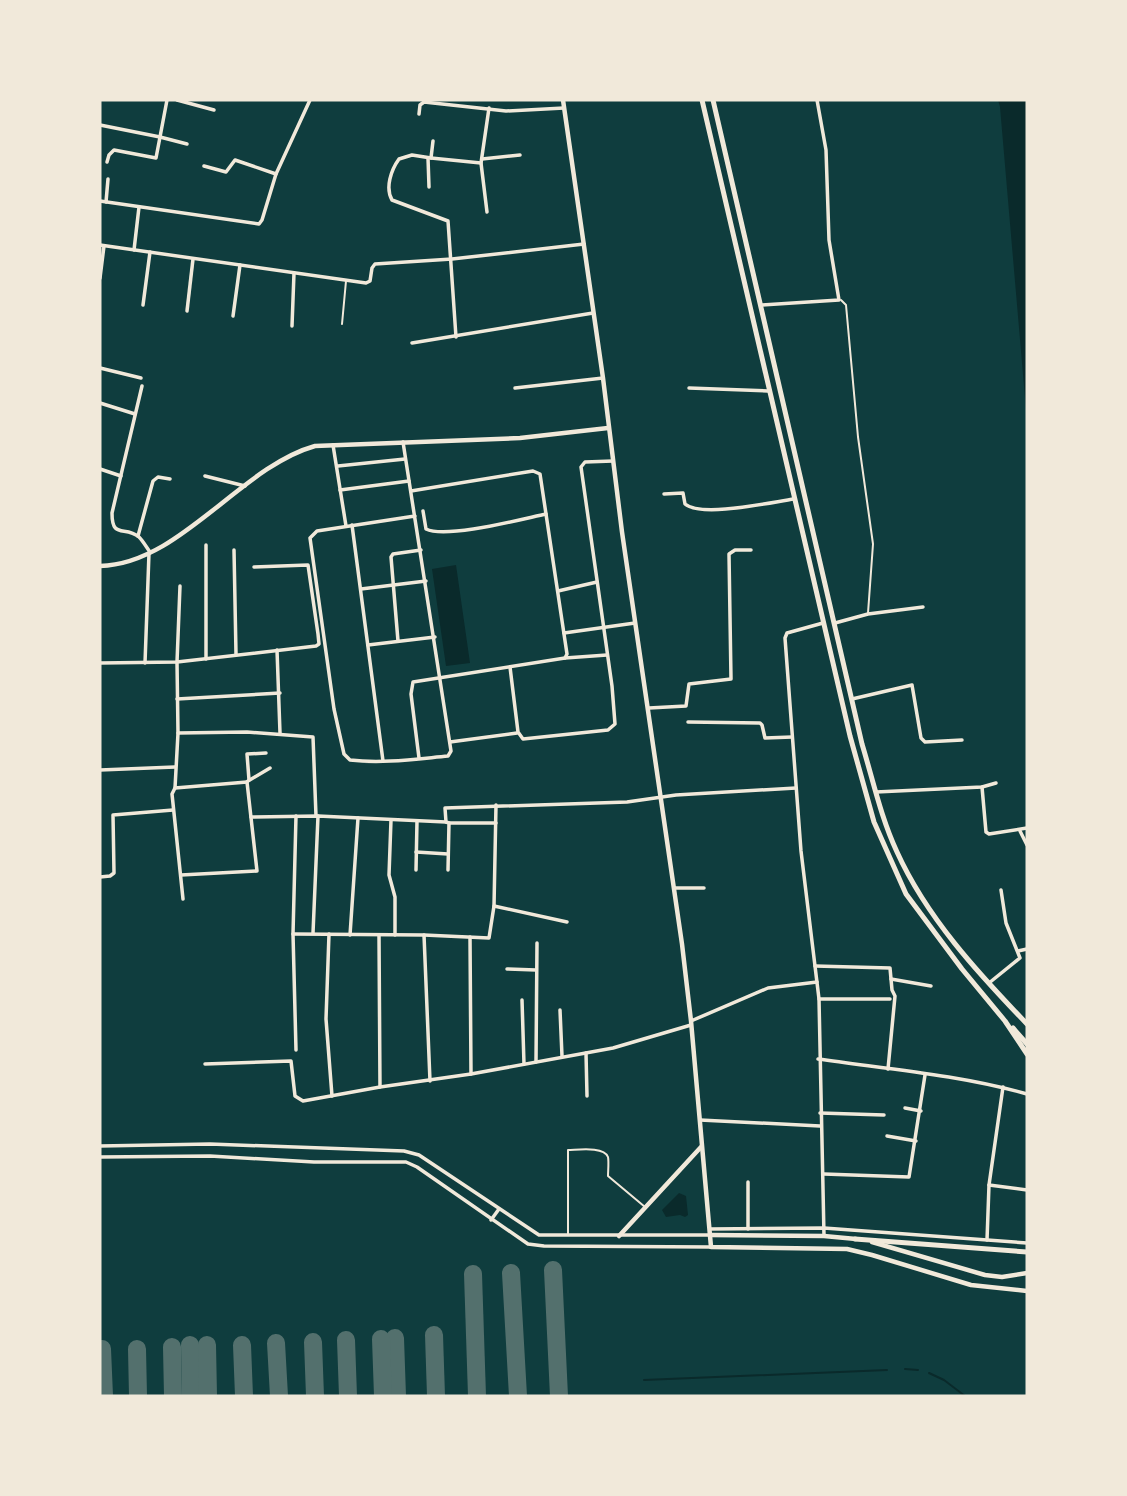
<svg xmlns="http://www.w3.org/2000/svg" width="1127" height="1496" font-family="Arial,sans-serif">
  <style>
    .water { fill: #0a2a2b }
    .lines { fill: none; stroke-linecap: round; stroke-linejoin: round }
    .stream { stroke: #0a2a2b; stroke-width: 2 }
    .taxiway { stroke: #53706d; stroke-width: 18 }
    .service { stroke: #f1e9da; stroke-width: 2 }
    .minor { stroke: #f1e9da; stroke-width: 3.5 }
    .tertiary { stroke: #f1e9da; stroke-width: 3.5 }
    .secondary { stroke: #f1e9da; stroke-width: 4.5 }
    .trunk { stroke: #f1e9da; stroke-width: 5 }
  </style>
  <rect width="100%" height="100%" fill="#0f3d3e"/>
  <g class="water">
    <polygon points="998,100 1027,100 1027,421 1000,107"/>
    <polygon points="456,565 470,663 446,666 432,569"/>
    <polygon points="679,1193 686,1196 688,1215 685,1217 680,1215 666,1217 662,1210"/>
  </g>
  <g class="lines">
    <g class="stream">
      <polyline points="905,1369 918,1370"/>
      <polyline points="929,1373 944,1380 965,1396"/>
      <polyline points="644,1380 887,1370"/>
    </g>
    <g class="taxiway">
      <polyline points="553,1270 559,1396"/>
      <polyline points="511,1273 518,1396"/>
      <polyline points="473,1274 477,1396"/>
      <polyline points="434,1335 436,1396"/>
      <polyline points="395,1338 397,1396"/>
      <polyline points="381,1339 383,1396"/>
      <polyline points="346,1340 348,1396"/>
      <polyline points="313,1342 315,1396"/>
      <polyline points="276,1343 279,1396"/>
      <polyline points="190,1345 191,1396"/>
      <polyline points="207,1345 208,1396"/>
      <polyline points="242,1345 244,1396"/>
      <polyline points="172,1347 173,1396"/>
      <polyline points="102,1349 104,1396"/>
      <polyline points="137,1349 138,1396"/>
    </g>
    <g class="service">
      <polyline points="841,300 846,305 858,437 873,544 868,613"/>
      <polyline points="342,324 346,281"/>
      <path d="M568,1235V1150C577,1150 604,1146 608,1157C609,1162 608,1171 608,1176L645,1207"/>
    </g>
    <g class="minor">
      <polyline points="177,100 214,110"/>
      <polyline points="419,114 420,105 424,102 506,111 564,108"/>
      <polyline points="100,125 160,137 167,100"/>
      <path d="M433,141L431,158L412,155L399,159C391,170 385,188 392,200L448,221L456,337"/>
      <polyline points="428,158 429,187"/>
      <polyline points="431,158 481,163"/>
      <polyline points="482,159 520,155"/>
      <polyline points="107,162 109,155 114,150 156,158 160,137 187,144"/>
      <polyline points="204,166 226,172 235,160 276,174"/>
      <polyline points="100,201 259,224 262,220 276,174 310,100"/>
      <polyline points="106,202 108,179"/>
      <polyline points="487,212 481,163 489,108"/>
      <polyline points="100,245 366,283 370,281 372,268 375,264 452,259 584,244"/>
      <polyline points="134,250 139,207"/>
      <polyline points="100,278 104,246"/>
      <polyline points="143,305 150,252"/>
      <polyline points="762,305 839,300 829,240 826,150 817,100"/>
      <polyline points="187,311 193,259"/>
      <polyline points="233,316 240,265"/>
      <polyline points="292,326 294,273"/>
      <polyline points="412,343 593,313"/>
      <polyline points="100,368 141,378"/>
      <path d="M142,386L112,513C112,540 125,525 139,537C143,541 147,548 150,552"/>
      <polyline points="515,388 603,378"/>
      <polyline points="689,388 768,391"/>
      <polyline points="100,403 135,414"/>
      <path d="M403,442L451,751L448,756C416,759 382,764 350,760L344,754L334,709L310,538L317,531L415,516"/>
      <polyline points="333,445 346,526"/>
      <polyline points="338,466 405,459"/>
      <polyline points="100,469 121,476"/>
      <polyline points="205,476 245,486"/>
      <polyline points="340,490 409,481"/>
      <polyline points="411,491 533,471 540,474 567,654 565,658"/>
      <path d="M664,494L683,493L685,504C702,518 772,502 794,499"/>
      <path d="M423,511L426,529C446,539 522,519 546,514"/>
      <polyline points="352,525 383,761"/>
      <polyline points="138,536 153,481 158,477 170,479"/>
      <polyline points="206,545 206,659"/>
      <polyline points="234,550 236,654"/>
      <polyline points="180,586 177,662 178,733 175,788 172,794 183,899"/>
      <polyline points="361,589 426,581"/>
      <polyline points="558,591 597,582"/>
      <polyline points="823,623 787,633 785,638 801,851 819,999 824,1236"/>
      <polyline points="835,623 868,614 923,607"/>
      <polyline points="564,633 635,623"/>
      <polyline points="398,641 391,557 393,554 421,550"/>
      <polyline points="368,645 435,637"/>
      <polyline points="277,650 280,733"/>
      <polyline points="100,663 177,662 316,646 319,644 318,634 308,565 254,567"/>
      <polyline points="145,663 149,553"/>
      <polyline points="510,667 518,732 523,739 608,730 615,724 612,686 581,467 585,462 613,461"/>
      <polyline points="177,699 280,693"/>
      <polyline points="852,699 912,685 921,738 925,742 962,740"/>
      <polyline points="649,708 686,706 689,684 731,679 729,554 735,550 751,550"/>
      <polyline points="688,722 760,723 762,725 765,738 792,737"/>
      <polyline points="178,733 247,732 313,737 316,816"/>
      <polyline points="450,742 517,733"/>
      <polyline points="419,758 411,694 413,682 565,658 607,655"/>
      <polyline points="100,770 175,767"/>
      <polyline points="249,780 247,754 266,753"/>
      <polyline points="248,781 270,768"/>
      <polyline points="982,787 986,832 989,834 1027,828"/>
      <polyline points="175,788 247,782"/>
      <polyline points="876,792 982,787 996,783"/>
      <polyline points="251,817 318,816 446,822"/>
      <polyline points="391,820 389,875 395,897 395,935"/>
      <polyline points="449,823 496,823"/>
      <polyline points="1020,831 1027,845"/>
      <polyline points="416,852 448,854"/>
      <polyline points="416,870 417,821"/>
      <polyline points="448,870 449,823 446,822 445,808 627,802 676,795 796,788"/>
      <polyline points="181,875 257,871 247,782"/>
      <polyline points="100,877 110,876 114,873 113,815 173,810"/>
      <polyline points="674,888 704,888"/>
      <polyline points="494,906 567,922"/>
      <polyline points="313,933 318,816"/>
      <polyline points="293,934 424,935 489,938 494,906 496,805"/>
      <polyline points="329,934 326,1019 332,1096"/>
      <polyline points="350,935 358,818"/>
      <polyline points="379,935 380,1087"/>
      <polyline points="424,935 430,1081"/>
      <polyline points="470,937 471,1074"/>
      <polyline points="1018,951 1027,949"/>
      <polyline points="815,966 890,968 892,990 895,996 888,1069"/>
      <polyline points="507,969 536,970"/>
      <polyline points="891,979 931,986"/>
      <polyline points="989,983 1020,958 1006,923 1001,890"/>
      <polyline points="819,999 890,999"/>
      <polyline points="522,1000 524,1064"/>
      <polyline points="560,1010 562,1056"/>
      <polyline points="691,1021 768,988 817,982"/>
      <polyline points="296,1050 293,934 296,816"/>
      <polyline points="586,1053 587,1096"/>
      <path d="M818,1059C888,1069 960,1075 1027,1094"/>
      <polyline points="536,1062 537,943"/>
      <polyline points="205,1064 291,1061 295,1096 303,1101 380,1087 471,1074 613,1048 691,1025"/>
      <polyline points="905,1108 921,1111"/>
      <polyline points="820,1113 884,1115"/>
      <polyline points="700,1120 820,1126"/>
      <polyline points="887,1136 916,1141"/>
      <polyline points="824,1174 909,1177 925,1075"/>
      <polyline points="989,1185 1027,1190"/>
      <polyline points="710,1229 824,1228 1027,1243"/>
      <polyline points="748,1229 748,1182"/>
      <polyline points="987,1240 989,1185 1003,1087"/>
    </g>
    <g class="tertiary">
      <polyline points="100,1146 210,1144 404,1151 419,1155 539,1235 710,1235"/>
      <polyline points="100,1157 210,1156 314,1162 406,1162 417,1167 528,1244 544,1246 711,1247"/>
      <polyline points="491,1220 499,1209"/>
    </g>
    <g class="secondary">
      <polyline points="563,100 603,378 622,532 682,944 691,1021 711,1247 847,1249 872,1255 971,1285 1027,1291"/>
      <path d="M100,566C180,564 240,467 315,446L520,438L608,428"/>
      <polyline points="710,1235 824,1236 856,1239"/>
      <polyline points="619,1236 701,1147"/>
      <polyline points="872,1242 985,1275 1002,1277 1027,1273"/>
    </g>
    <g class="trunk">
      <polyline points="702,100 850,736 874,822 906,894 962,969 1005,1021 1027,1054"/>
      <path d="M713,100L862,744C873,780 881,818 897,852C927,918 978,973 1027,1024"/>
      <polyline points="1013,1028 1027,1044"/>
      <polyline points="855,1239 1027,1252"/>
    </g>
  </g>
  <rect width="1127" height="1496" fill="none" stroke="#f1e9da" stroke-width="203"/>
</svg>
